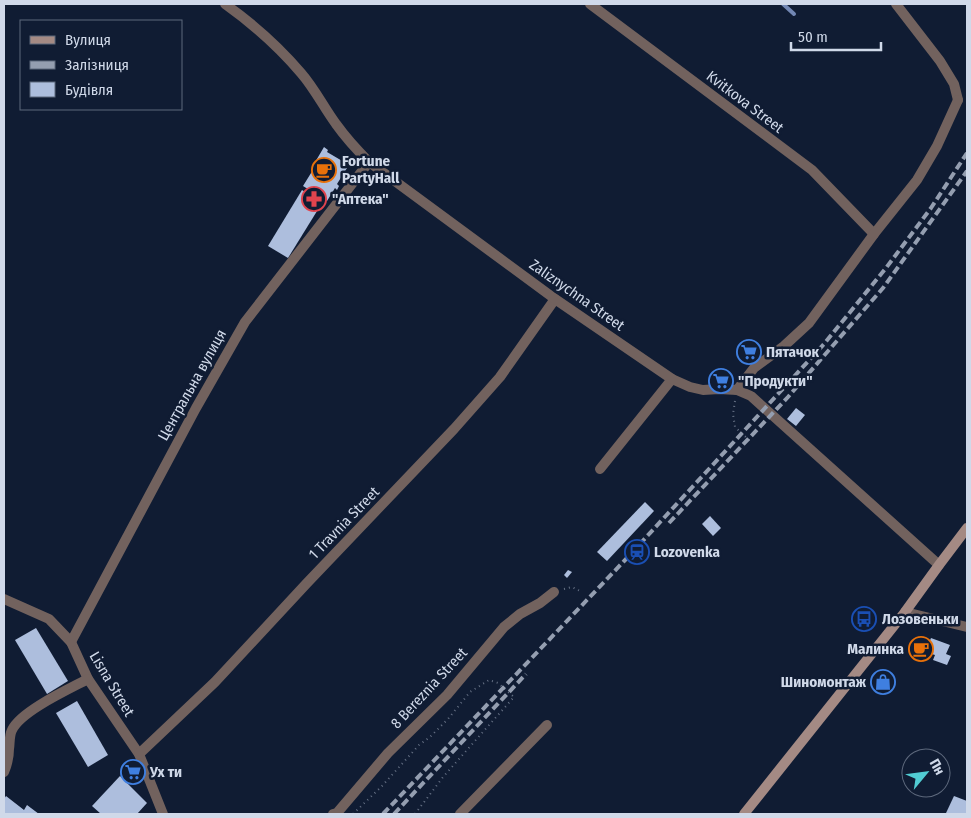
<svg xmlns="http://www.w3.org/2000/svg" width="971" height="818" font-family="'Fira Sans Condensed',sans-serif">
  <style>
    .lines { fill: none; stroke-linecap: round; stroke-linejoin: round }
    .stream { stroke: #7287b4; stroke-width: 4 }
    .building { fill: #adbedd }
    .path { stroke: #677286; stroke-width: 2; stroke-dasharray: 1 4; stroke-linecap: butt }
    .minor { stroke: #72625e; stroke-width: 10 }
    .tertiary { stroke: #72625e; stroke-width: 10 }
    .secondary { stroke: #a48a84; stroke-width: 10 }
    .rail { stroke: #949eb0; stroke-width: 4; stroke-dasharray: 8 4; stroke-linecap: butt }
    .labels { text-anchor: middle; stroke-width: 5; stroke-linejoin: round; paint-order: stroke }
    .street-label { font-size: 15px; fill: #d0d9e9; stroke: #101c33 }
    .poi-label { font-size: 15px; font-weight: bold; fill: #d0d9e9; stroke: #101c33; text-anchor: start }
  </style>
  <rect width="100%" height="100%" fill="#101c33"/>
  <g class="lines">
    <polyline class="stream" points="783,4 794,14"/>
  </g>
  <g class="building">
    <polygon points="324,147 328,150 327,152 344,162 343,165 347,168 337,184 339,186 337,190 335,188 327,201 303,186 316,165 314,164"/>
    <polygon points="302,190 322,203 288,258 268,246"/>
    <polygon points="796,408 805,415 796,426 787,419"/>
    <polygon points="645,502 654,511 607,561 597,552"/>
    <polygon points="710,516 721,528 713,536 702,524"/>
    <polygon points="568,570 572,572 567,578 564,575"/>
    <polygon points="36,628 68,681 47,694 15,640"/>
    <polygon points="931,638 950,645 946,654 951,656 947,665 933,660 935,655 925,652"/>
    <polygon points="883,672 892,680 882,692 873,684"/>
    <polygon points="77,701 108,755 88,767 56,713"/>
    <polygon points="120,776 147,803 137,814 101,814 92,806"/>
    <polygon points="6,796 24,810 27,805 39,814 4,814 4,799"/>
    <polygon points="954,796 967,801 967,814 946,813"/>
  </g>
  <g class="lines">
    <g class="path">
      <polyline points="735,401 733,414 735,427 750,441"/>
      <polyline points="564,589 572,587 582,592"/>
      <polyline points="353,814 382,786 419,745 430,737 448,719 470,692 489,680 498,683 514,697 443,777 415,814"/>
    </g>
    <g class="minor">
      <polyline points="590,4 812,170 874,234"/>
      <polyline points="896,4 940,61 954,84 958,100"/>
      <polyline points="737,390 754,368 784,346 809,323 874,234 917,180 937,146 958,100"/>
      <polyline points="600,469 672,379"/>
      <polyline points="4,599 49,619 71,642 88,679 139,754 163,814"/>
      <polyline points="905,612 967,627"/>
      <polyline points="71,642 196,408 245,322 369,162"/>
      <polyline points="139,754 215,682 307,583 454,429 500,377 555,299"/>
      <path d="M4,772C7,765 9,757 9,749C10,743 9,736 12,730C21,711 69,689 88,679"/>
      <polyline points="333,814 337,813 388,753 447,695 504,627 520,614 540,603 554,592"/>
      <polyline points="460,814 547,725"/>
    </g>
    <path class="tertiary" d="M225,4C253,24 279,47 301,73C315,89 324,108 336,124C346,138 357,150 369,162L555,299L672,379L690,387L703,390L719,389L737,390L751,396L939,565"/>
    <polyline class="secondary" points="744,814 905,612 939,565 967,528"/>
    <g class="rail">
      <polyline points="669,523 788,397 883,288 967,171"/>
      <polyline points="383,814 627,558 824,344 886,268 931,208 967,153"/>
      <polyline points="394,814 526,674"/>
    </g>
  </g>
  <defs>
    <symbol id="cafe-ring" viewBox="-11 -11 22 22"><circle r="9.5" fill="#101c33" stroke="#e8710a" stroke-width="1.5"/><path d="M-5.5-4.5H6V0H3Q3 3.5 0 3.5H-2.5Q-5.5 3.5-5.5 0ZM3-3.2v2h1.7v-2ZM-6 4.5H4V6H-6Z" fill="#e8710a"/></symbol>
    <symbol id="pharmacy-ring" viewBox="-11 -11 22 22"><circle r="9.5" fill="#101c33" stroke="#e0444e" stroke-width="1.5"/><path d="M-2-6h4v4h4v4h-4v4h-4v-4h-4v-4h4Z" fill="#e0444e"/></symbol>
    <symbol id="supermarket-ring" viewBox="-11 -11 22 22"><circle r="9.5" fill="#101c33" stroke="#3f7fe0" stroke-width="1.5"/><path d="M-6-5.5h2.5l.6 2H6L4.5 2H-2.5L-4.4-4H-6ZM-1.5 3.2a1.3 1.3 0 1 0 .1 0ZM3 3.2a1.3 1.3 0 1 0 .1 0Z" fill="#3f7fe0"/></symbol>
    <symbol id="station-ring" viewBox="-11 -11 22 22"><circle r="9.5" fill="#101c33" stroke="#1a4fb4" stroke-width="1.5"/><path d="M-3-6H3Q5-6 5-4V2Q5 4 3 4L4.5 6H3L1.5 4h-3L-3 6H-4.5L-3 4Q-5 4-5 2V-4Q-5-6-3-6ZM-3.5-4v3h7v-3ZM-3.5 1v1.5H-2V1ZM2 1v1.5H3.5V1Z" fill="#1a4fb4"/></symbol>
    <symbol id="bus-ring" viewBox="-11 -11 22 22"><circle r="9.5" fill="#101c33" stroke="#1a4fb4" stroke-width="1.5"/><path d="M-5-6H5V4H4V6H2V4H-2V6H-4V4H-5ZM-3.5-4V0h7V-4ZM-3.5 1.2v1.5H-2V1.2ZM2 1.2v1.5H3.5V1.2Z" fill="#1a4fb4"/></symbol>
    <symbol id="shop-ring" viewBox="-11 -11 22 22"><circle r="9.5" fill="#101c33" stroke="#3f7fe0" stroke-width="1.5"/><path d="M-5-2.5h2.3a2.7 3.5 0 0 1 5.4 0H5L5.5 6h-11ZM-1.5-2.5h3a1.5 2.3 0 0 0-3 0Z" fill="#3f7fe0"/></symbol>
  </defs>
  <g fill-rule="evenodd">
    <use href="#cafe-ring" x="310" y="156" width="28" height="28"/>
    <use href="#pharmacy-ring" x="300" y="185" width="28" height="28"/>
    <use href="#supermarket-ring" x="735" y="338" width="28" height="28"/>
    <use href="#supermarket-ring" x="707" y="367" width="28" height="28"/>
    <use href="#station-ring" x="623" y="538" width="28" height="28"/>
    <use href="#bus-ring" x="850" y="605" width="28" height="28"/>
    <use href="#cafe-ring" x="907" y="635" width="28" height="28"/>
    <use href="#shop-ring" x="869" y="668" width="28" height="28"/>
    <use href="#supermarket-ring" x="119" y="758" width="28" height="28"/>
  </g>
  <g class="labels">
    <g class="street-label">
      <text transform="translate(745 102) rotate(37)" y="5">Kvitkova Street</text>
      <text transform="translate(577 295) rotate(35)" y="5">Zaliznychna Street</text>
      <text transform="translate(192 385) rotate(-61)" y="5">Центральна вулиця</text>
      <text transform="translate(344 523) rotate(-46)" y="5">1 Travnia Street</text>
      <text transform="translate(112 684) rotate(59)" y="5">Lisna Street</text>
      <text transform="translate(429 688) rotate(-47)" y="5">8 Bereznia Street</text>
    </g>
    <g class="poi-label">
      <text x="342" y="166">Fortune<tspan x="342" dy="17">PartyHall</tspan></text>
      <text x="332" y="204">"Аптека"</text>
      <text x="766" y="357">Пятачок</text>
      <text x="738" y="386">"Продукти"</text>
      <text x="654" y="557">Lozovenka</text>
      <text x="882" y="624">Лозовеньки</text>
      <text x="904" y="654" text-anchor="end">Малинка</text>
      <text x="866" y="687" text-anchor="end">Шиномонтаж</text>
      <text x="150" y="777">Ух ти</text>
    </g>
  </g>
  <rect width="971" height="818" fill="none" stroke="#d0d9e9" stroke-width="10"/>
  <rect x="20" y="20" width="162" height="90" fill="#101c33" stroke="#5d687c"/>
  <rect x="30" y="36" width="25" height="8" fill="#a48a84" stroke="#5d687c"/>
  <text x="65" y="45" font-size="15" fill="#d0d9e9">Вулиця</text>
  <rect x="30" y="61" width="25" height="8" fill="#949eb0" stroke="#5d687c"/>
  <text x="65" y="70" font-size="15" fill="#d0d9e9">Залізниця</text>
  <rect x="30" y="82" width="25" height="15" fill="#adbedd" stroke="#5d687c"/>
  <text x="65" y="95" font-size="15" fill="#d0d9e9">Будівля</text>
  <g transform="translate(926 773) rotate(61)"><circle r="24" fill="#101c33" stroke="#5d687c"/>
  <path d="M0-4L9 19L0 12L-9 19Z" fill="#51ccd3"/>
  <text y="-8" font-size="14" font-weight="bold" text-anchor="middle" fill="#d0d9e9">Пн</text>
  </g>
  <path d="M791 42v8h90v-8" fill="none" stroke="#d0d9e9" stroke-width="2.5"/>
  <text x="798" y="42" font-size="15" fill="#d0d9e9" stroke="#101c33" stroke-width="4" paint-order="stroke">50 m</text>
</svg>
